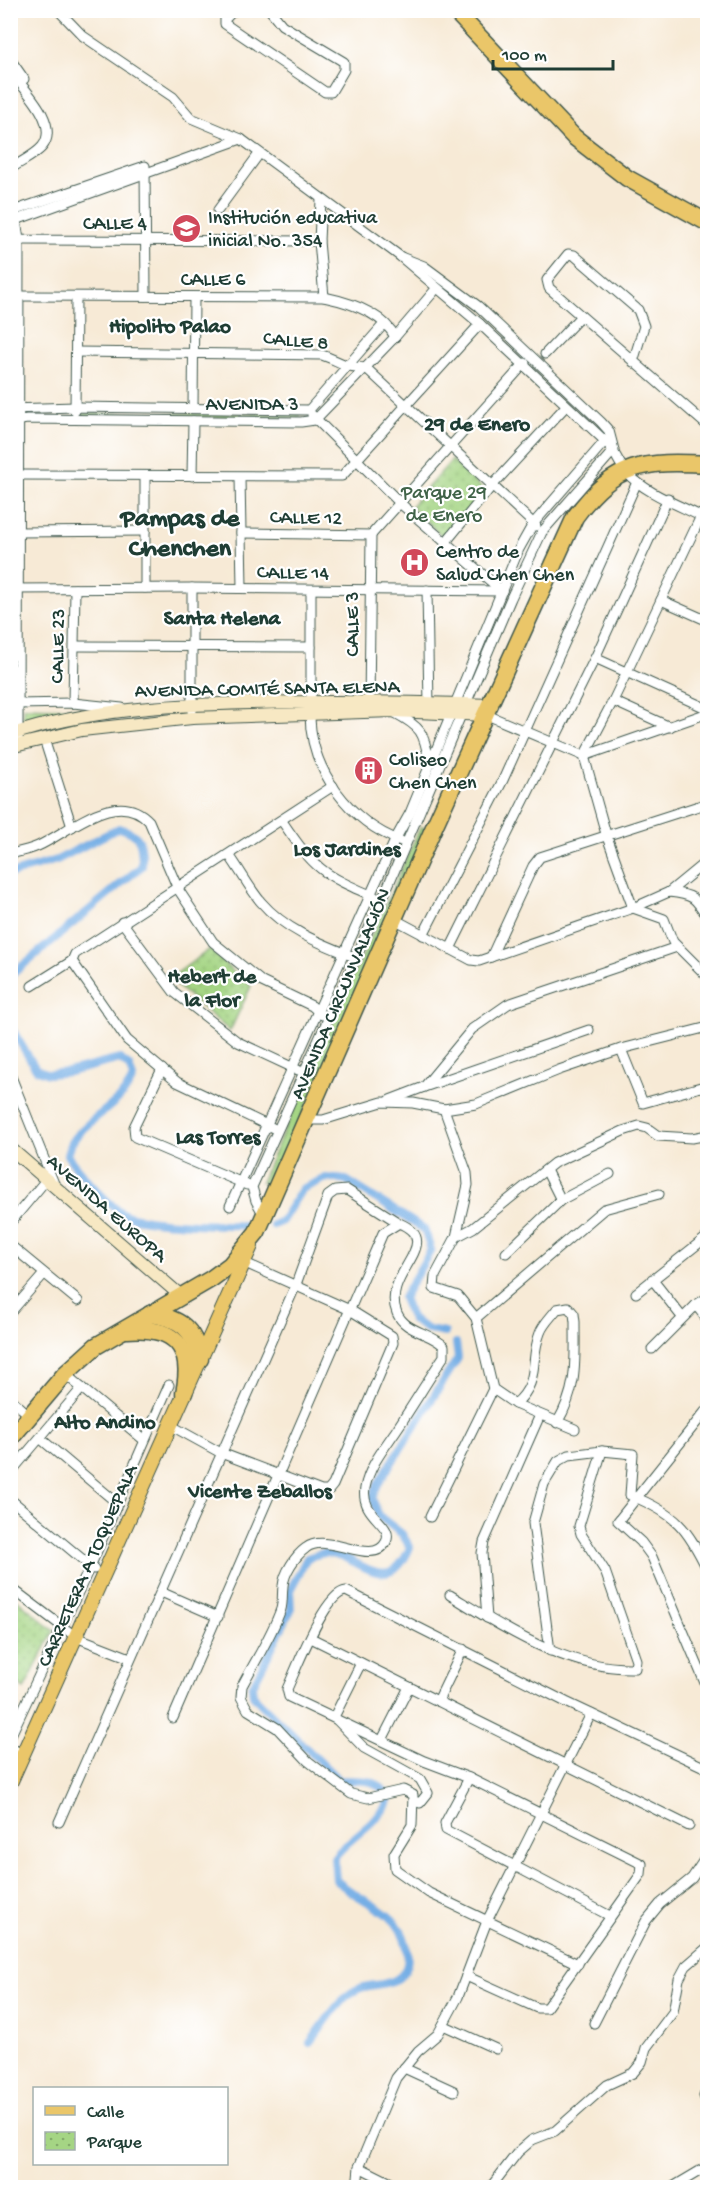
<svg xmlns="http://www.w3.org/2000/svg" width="718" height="2198" font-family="'Gochi Hand',sans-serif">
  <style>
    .grass { fill: #a5d584; stroke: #62895c; stroke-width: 1.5 }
    .park { fill: url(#park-dots); stroke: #62895c; stroke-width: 1.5 }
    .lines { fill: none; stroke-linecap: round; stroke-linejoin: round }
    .canal { stroke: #75aee5; stroke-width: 8 }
    .street-casing { stroke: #3f574c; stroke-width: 11 }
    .secondary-casing { stroke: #3f574c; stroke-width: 14 }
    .primary-casing { stroke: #3f574c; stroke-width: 16 }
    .highway-casing { stroke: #3f574c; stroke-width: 19 }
    .street { stroke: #fff; stroke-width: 9 }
    .secondary { stroke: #f7e8c3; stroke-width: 12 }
    .primary { stroke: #eac669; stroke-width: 14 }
    .highway { stroke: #eac669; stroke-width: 16 }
    .labels { text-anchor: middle; stroke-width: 4.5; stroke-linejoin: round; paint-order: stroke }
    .poi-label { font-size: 20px; fill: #1f3d34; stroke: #fff; text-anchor: start }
    .street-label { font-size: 20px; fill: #1f3d34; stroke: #fff }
    .park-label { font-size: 20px; fill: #406348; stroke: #fff }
    .neighbourhood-label { font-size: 21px; font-weight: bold; fill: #1f3d34; stroke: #fff }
    .district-label { font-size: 26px; font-weight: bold; fill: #1f3d34; stroke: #fff }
  </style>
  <defs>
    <pattern id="park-dots" width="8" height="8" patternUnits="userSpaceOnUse" patternTransform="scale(1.5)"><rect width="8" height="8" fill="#a5d584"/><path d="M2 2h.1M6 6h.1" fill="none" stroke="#86ae6d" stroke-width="1.8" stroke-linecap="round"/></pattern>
  </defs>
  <rect width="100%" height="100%" fill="#fff"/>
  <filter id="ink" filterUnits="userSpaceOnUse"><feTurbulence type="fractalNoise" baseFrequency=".0167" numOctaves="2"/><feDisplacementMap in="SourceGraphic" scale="12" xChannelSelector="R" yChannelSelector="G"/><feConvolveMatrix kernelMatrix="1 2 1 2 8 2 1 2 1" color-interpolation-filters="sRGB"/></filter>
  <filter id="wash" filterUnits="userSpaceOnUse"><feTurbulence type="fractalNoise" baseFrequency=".008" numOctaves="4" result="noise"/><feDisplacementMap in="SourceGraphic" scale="24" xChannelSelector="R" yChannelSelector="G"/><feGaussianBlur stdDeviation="1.35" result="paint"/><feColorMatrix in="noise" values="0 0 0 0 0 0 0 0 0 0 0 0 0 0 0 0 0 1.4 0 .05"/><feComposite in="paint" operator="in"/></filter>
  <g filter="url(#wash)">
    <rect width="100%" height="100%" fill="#f7ead6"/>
    <g class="grass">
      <polygon points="11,253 14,253 13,396 11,396"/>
      <polygon points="83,413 299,414 300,418 83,417"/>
      <polygon points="23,707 84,709 23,724"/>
      <polygon points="421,826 429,832 270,1187 261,1182"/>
    </g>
    <g class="park">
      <polygon points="452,460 485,491 443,537 411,506"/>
      <polygon points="210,949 229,968 251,986 230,1031 169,979"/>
      <polygon points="11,1594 54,1631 24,1689 11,1678"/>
    </g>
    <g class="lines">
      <g class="canal">
        <path d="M10,874L57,860L119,828C142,834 142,843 142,866L10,976"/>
        <path d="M10,1026L36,1069L48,1074L69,1072L120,1059L129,1066L133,1078C120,1110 75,1121 67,1155C77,1170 107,1203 122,1213C141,1225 220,1224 247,1226"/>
        <polyline points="273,1225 282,1221 302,1189 326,1178 346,1180 424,1229 431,1250 403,1298 412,1320 429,1330 445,1333"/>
        <path d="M310,2043C321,2029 337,2002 351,1993C364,1983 381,1987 395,1980C416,1970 407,1937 396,1923C381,1906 354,1897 336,1880L334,1858C346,1839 385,1819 389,1798C377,1776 361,1781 339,1780L261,1704L253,1695L252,1687L291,1610L290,1590L307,1558C313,1556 320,1553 326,1553C356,1552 388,1602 410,1547L402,1534L379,1516L372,1498L378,1484L458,1358L456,1343"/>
      </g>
    </g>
  </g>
  <g filter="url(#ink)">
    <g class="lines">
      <defs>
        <g id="street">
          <path d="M58,10L83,36L173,97L191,118L241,139L401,257L480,324L605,441C615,450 618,463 626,472C646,494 682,506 708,520"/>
          <polyline points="234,10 225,19 225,24 325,92 331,92 344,70 344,62 282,25 270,10"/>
          <polyline points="10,11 11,10"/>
          <polyline points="10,59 24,79"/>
          <path d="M10,71C24,89 61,124 42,147C34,156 20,162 10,169"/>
          <polyline points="321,200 319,241 324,297"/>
          <polyline points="218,210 259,154"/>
          <polyline points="11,211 16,220 19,240 18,738"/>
          <polyline points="10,212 145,166 146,296"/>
          <polyline points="13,221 241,139"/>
          <polyline points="10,238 19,240 319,241"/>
          <path d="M17,296L324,297C348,302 383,313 395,337"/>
          <path d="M76,352L322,355C342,362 343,367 366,368L536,526"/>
          <polyline points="545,354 581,316"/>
          <polyline points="633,362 644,326 638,310 574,255 568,254 547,280 549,288 708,426"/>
          <polyline points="193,408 194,297"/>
          <polyline points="10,409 75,407 309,410 384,324"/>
          <polyline points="75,411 76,297"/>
          <polyline points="312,415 401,504 502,591"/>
          <polyline points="10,422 27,419 301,422 315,420 395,337 436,289"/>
          <polyline points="16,475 342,476 480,324"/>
          <polyline points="145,476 145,588"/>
          <polyline points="192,476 193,421"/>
          <polyline points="240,477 242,588"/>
          <polyline points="17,532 145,531"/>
          <polyline points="241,533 371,535"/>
          <polyline points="371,535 525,363"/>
          <polyline points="445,543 491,487 566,406"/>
          <polyline points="192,588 192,711"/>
          <polyline points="13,589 192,588 502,591"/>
          <polyline points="311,590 311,702"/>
          <polyline points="427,590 429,707"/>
          <polyline points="661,600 708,621"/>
          <polyline points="75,646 311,647"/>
          <polyline points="595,658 708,709"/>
          <polyline points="613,701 670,727"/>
          <polyline points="73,703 75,589"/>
          <polyline points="16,704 73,703 122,708"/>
          <polyline points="369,706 371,535"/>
          <path d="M395,713C421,727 424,732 429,761"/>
          <path d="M310,714C310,770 350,822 401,841"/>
          <polyline points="487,715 584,756 606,834 633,908 664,919 673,942 708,977"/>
          <polyline points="44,739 72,827"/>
          <polyline points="584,756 613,701 701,516"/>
          <polyline points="584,756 708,713"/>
          <path d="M282,821C315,870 322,874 375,897"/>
          <path d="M10,854C19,852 29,850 38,846C69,832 117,786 149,821L178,889L213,942L262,982L312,1006L322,1015"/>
          <path d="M229,855C240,870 249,888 261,902C286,931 322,944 357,958"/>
          <path d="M669,892C694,895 695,897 708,918"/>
          <polyline points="394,919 471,960 479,961 633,908 669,892 708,860"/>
          <polyline points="122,922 174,992 238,1042 298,1070"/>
          <polyline points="423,935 503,780 637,482"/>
          <polyline points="450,949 595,658 668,498"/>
          <polyline points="491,957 533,866 540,857 708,803"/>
          <polyline points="72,961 127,1040 177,1082 273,1128"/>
          <polyline points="32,986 72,961 75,954 333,786"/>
          <polyline points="621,1049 643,1103 708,1085"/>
          <polyline points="162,1069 134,1127 135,1137 247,1185"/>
          <polyline points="10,1074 55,1186"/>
          <polyline points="424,1087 589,1030"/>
          <polyline points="390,1100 424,1087 472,1029 508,1004 677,947"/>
          <polyline points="444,1109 467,1173 468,1185 456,1237 435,1276 434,1288 458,1296 476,1318 493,1389 515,1404 575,1429"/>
          <polyline points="307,1120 323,1120 382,1102 413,1103 444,1109 476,1104 559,1070 621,1049 708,1027"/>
          <polyline points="546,1170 561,1200"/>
          <polyline points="230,1206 396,838 410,813 519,549 533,524 605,441"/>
          <polyline points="264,1215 256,1201 252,1187 385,893 511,598 542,532 614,450 609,431 601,422 478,306 424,266 401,257"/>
          <polyline points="10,1223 46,1180"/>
          <polyline points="456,1237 473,1228 554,1163 623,1131 639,1126 647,1128 658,1136 692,1138 708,1135"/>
          <polyline points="10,1245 78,1301"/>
          <polyline points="506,1253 561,1200 610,1174"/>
          <polyline points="652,1279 682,1317"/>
          <polyline points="636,1293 708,1236"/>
          <polyline points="708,1297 696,1305 708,1321"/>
          <polyline points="10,1313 43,1275"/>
          <polyline points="476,1318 604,1209 659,1194"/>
          <polyline points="652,1349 696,1305"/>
          <polyline points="65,1374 144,1440"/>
          <polyline points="10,1398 30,1416"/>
          <path d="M515,1404C541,1382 529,1361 540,1333C543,1324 551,1317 557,1309L568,1307L574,1314L575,1322C575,1361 578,1388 557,1423"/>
          <polyline points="708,1408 618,1521 641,1542 652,1557 708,1690"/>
          <polyline points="170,1425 221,1453 321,1491 328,1491 333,1485 393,1343 392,1336 350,1310 243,1262"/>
          <polyline points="41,1439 117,1503"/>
          <polyline points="10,1473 82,1388"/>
          <polyline points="10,1499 94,1569"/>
          <polyline points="430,1517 493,1389"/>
          <polyline points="10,1587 76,1637 130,1658"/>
          <polyline points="161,1592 218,1617"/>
          <path d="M450,1595C506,1629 567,1670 635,1668L636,1660L605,1571L581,1534L579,1526L602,1451"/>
          <polyline points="487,1618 482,1553 484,1542 540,1415"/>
          <polyline points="311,1638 689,1826"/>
          <path d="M550,1651L533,1523L544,1484L558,1461L569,1455L602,1451L633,1454L630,1495C676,1514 687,1527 708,1571"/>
          <polyline points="361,1663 334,1717 364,1748 420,1779 428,1793 420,1803 414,1801"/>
          <polyline points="438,1701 463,1649"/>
          <path d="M173,1718L383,1233L399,1223C447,1243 380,1274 397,1313C405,1332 430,1332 444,1346V1356C428,1380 413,1405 397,1429C385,1447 369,1466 365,1488C360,1517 395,1524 386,1542C373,1568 328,1531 306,1548C295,1556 284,1573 283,1586C282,1593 283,1602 281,1609C272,1635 255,1661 242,1686L241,1697L248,1710L277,1728L308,1761L351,1794L368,1798L403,1790L413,1795L412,1825L394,1854L395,1869L429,1893L578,1964"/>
          <polyline points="10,1737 90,1567 169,1385"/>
          <polyline points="382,1740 409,1687"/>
          <polyline points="10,1747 23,1755"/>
          <polyline points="469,1778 445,1823 446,1830 610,1916"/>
          <polyline points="59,1822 295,1287 328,1196 335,1191 347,1190 399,1223"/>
          <path d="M466,1976L537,2008H546L641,1874L642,1864L469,1778L424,1761L289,1697L287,1689C296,1670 325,1592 346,1591L566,1702L708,1769"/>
          <polyline points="594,2023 646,1921 660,1904 692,1878 708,1854"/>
          <polyline points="443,2025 496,2049"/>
          <polyline points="404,2068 454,2091"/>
          <polyline points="708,2088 704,2096 708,2106"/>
          <polyline points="359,2167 401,2188"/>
          <polyline points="357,2188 359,2167 396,2078 418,2051 438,2034 458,1997 487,1921 591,1714"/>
          <polyline points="490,2188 518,2152 532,2140 555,2131 607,2085 633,2073 642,2062 646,2048 673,2012 679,1979 686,1966 708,1947"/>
          <polyline points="671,2188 708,2166"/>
        </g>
        <g id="secondary">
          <path d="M10,735C88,709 169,705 250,703C330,701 411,702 492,705"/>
          <polyline points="10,747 82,730 192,718 393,711 487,715"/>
          <polyline points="10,1148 181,1296"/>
        </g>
        <polyline id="primary" points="10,1783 251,1246"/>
        <g id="highway">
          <polyline points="454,10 574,137 627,178 708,223"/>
          <path d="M150,1314C180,1318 194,1328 200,1359"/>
          <path d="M127,1330C174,1326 194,1346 184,1393"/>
          <path d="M10,1439L65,1374L96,1346L211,1279L230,1265L257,1232L434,827L575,517C615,462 644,461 708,464"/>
        </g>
      </defs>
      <use href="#street" class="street-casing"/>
      <use href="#secondary" class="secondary-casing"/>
      <use href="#primary" class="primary-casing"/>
      <use href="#highway" class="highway-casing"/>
      <use href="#street" class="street"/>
      <use href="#secondary" class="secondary"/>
      <use href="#primary" class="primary"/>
      <use href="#highway" class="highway"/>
    </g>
  </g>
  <defs>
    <symbol id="school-disc" viewBox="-11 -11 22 22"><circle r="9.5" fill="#d1495b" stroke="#fff"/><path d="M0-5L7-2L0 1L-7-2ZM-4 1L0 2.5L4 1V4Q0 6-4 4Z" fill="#fff"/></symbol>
    <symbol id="hospital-disc" viewBox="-11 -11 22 22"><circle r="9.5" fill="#d1495b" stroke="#fff"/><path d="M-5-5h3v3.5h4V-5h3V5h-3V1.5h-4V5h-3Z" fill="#fff"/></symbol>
    <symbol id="building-disc" viewBox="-11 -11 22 22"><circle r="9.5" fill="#d1495b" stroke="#fff"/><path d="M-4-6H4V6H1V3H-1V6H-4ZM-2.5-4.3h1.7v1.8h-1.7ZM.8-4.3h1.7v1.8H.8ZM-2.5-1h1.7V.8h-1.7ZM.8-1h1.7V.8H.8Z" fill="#fff"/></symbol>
  </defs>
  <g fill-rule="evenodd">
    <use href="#school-disc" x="170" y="212" width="33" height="33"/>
    <use href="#hospital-disc" x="398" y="546" width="33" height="33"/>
    <use href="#building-disc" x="352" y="754" width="33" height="33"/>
  </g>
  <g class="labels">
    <g class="poi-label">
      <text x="208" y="223">Institución educativa<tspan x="208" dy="23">inicial No. 354</tspan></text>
      <text x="436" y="557">Centro de<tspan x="436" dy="23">Salud Chen Chen</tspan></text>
      <text x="389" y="765">Coliseo<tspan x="389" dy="23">Chen Chen</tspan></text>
    </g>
    <g class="street-label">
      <text x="115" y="229">CALLE 4</text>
      <text x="213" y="285">CALLE 6</text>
      <text transform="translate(296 339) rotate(5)" y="7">CALLE 8</text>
      <text x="252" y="410">AVENIDA 3</text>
      <text transform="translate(306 516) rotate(1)" y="7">CALLE 12</text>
      <text transform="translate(293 571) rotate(1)" y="7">CALLE 14</text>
      <text transform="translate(351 624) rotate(-90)" y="7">CALLE 3</text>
      <text transform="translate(56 646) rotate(-89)" y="7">CALLE 23</text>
      <text transform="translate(267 687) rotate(-1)" y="7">AVENIDA COMITÉ SANTA ELENA</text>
      <text transform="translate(339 993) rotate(-67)" y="7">AVENIDA CIRCUNVALACIÓN</text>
      <text transform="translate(108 1207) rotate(41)" y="7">AVENIDA EUROPA</text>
      <text transform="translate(86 1565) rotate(-66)" y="7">CARRETERA A TOQUEPALA</text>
    </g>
    <g class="park-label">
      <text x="444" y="498">Parque 29<tspan x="444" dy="23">de Enero</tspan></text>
    </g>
    <g class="neighbourhood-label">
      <text x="170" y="332">Hipolito Palao</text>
      <text x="477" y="430">29 de Enero</text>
      <text x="222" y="624">Santa Helena</text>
      <text x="347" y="855">Los Jardines</text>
      <text x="212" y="982">Hebert de<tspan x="212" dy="24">la Flor</tspan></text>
      <text x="218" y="1143">Las Torres</text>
      <text x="105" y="1428">Alto Andino</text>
      <text x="260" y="1497">Vicente Zeballos</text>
    </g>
    <g class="district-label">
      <text x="180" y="525">Pampas de<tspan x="180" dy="30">Chenchen</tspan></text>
    </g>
  </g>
  <rect width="718" height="2198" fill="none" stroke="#fff" stroke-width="36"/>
  <rect x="33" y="2087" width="195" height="78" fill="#ffffff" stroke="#a5b1ae" stroke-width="1.5"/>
  <rect x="45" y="2106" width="30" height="9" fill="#eac669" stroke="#a5b1ae" stroke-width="1.5"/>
  <text x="87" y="2117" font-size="18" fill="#1f3d34">Calle</text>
  <rect x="45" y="2132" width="30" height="18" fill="url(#park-dots)" stroke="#a5b1ae" stroke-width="1.5"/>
  <text x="87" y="2147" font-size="18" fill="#1f3d34">Parque</text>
  <path d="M493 60v9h120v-9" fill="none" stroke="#1f3d34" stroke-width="3"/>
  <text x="502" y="60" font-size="18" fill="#1f3d34" stroke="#ffffff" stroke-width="4.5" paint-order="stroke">100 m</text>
</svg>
